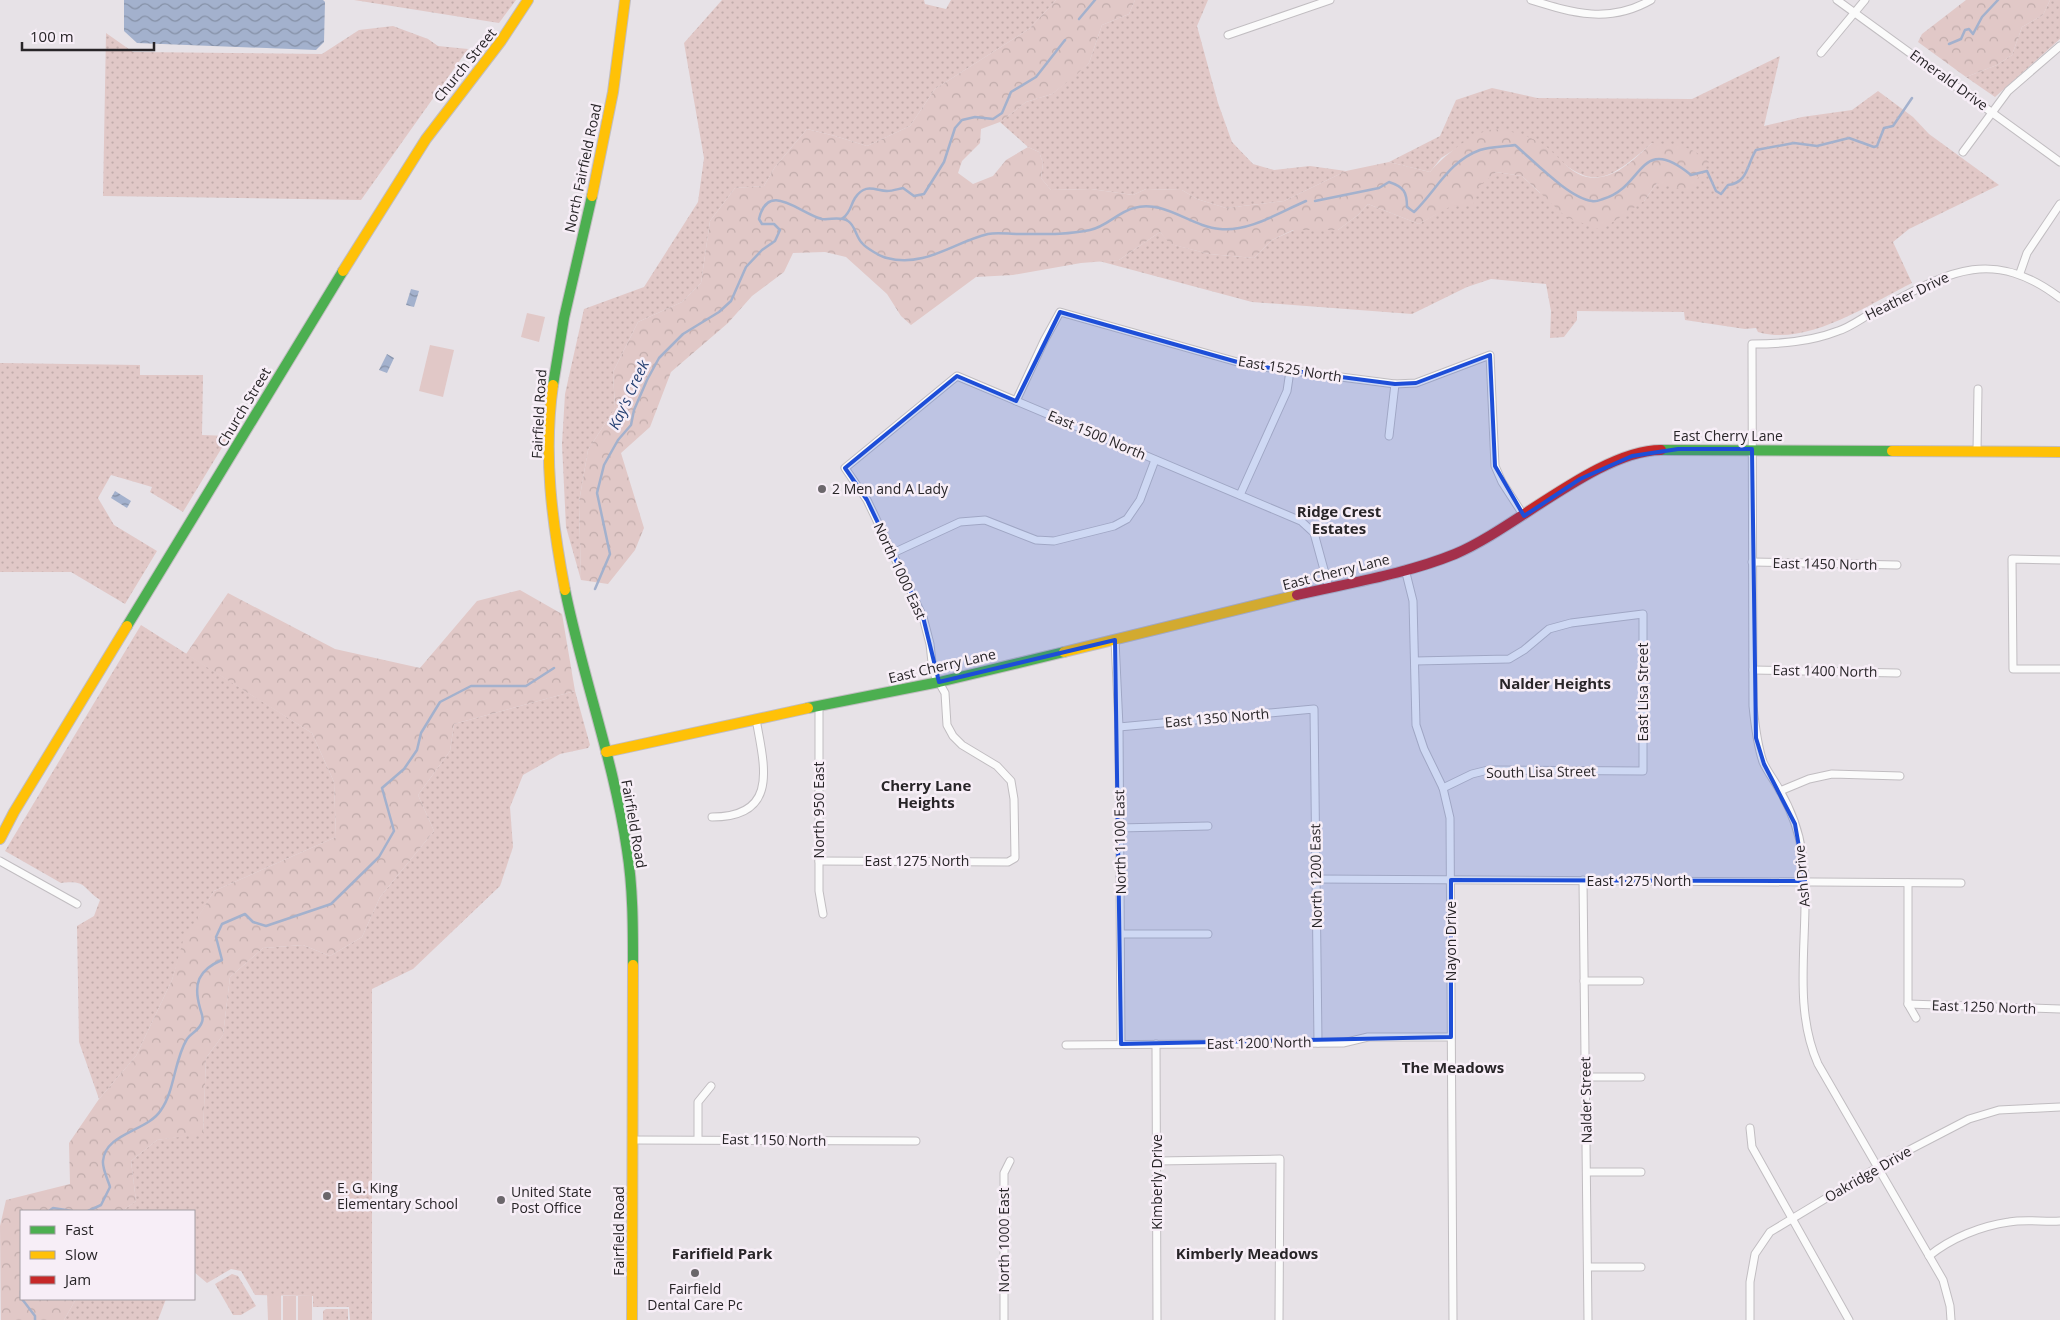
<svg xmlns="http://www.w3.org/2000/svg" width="2060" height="1320" font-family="'Open Sans',sans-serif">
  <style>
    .grass { fill: url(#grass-dots) }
    .forest { fill: url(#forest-crowns) }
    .pitch { fill: #e1c8c7 }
    .water { fill: url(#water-waves) }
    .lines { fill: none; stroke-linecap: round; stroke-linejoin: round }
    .stream { stroke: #a3b1cd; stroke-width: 2.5 }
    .street-casing { stroke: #c1bdc1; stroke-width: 9 }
    .fast-casing { stroke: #c1bdc1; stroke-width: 12 }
    .slow-casing { stroke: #c1bdc1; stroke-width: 12 }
    .jam-casing { stroke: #c1bdc1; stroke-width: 12 }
    .street { stroke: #fbfbfb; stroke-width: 7 }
    .fast { stroke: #4caf50; stroke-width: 10 }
    .slow { stroke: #ffc107; stroke-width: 10 }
    .jam { stroke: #c62828; stroke-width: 10 }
    .marked { fill: #1d4ed8; fill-opacity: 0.2; stroke: #1d4ed8; stroke-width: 4; stroke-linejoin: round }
    .poi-dot { fill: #6b676b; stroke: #f7eef7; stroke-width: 2 }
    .labels { text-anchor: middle; stroke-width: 5; stroke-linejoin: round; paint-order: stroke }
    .street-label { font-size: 14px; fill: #282528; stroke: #f7eef7 }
    .poi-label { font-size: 14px; fill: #282528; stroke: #f7eef7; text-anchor: start }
    .water-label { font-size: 15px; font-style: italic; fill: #254072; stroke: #f7eef7 }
    .neighbourhood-label { font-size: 15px; font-weight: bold; fill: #282528; stroke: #f7eef7 }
  </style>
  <defs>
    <pattern id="grass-dots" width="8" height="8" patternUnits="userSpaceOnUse" patternTransform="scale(1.25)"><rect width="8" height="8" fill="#e1c8c7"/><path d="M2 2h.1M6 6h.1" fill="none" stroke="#c1acab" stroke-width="1.8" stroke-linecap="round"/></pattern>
    <pattern id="forest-crowns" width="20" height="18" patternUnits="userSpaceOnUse" patternTransform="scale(1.25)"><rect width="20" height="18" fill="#e1c8c7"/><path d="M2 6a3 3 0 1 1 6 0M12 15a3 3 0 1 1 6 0" fill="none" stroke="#c1acab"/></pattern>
    <pattern id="water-waves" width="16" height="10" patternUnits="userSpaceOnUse" patternTransform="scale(1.25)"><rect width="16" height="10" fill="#a3b1cd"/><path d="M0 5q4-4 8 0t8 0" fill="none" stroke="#8590a6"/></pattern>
  </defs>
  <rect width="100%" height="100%" fill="#e7e2e7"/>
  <g class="grass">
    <polygon points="354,0 516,0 499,23"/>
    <polygon points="722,0 924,0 925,4 946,9 951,0 1056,0 1029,29 935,89 910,126 867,146 835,136 807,129 775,167 764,186 735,188 710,221 701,283 682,302 638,322 613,372 615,408 588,450 579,502 581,580 566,527 562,444 565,394 584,309 644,287 698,202 704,158 684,43"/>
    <polygon points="1135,0 1208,0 1197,26 1218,103 1232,142 1253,164 1274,170 1310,166 1346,171 1284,201 1226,208 1197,199 1182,190 1146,189 1133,195 1091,189 1051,190 1041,178 1043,163 1039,152 1028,147 1000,122 1026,102 1052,94 1089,63 1102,25 1129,14"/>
    <polygon points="2050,0 2060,0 2060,39 1995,97 1966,77 1997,65 2012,55 2022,27 2043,15"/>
    <polygon points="393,26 428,39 438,46 468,49 361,200 103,196 106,33 133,52 322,54 359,30"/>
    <path d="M1780,56L1764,126L1802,117L1852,110L1878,91L1913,117L1929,134L1999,185L1909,229L1893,242L1912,283C1869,304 1807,347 1758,332L1756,328L1745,329L1685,320L1684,312L1577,311V320L1564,337L1550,338L1551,311L1546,284L1491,279L1467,287L1412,314L1252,302L1099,261L1119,260L1160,232L1171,244L1209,254L1254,258L1272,240L1294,230H1338L1358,215L1368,204L1419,224L1453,204L1496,172L1522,176L1540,193L1644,201L1657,183L1652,143C1605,184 1591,192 1544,146L1465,143L1441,158L1430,172L1389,162L1440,136L1456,100L1492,88L1537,98L1692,99Z"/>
    <polygon points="0,363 140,365 140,375 203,375 202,435 229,436 183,512 150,492 152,487 111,475 98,498 114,525 157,551 125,604 71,572 0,572"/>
    <path d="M141,625L312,733L334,782L336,837L214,891L184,941L172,980L136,1056L99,1099L79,1042L77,926L94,916L100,900C82,888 87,880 61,883L5,851Z"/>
    <polygon points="575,691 590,745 588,748 560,754 523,775 510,807 513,847 500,886 413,969 372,989 372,1320 350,1320 349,1307 313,1307 313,1296 255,1295 241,1271 231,1269 207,1283 194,1272 194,1211 122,1211 136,1201 131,1161 157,1140 203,1133 206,1058 223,1035 230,977 263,948 303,945 330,956 362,937 380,897 434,831 418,795 450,751 454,724"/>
    <polygon points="232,1274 238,1276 256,1306 241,1315 233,1315 215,1284"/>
    <polygon points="76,1299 166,1299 158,1320 64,1320"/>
    <polygon points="326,1309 348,1309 348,1320 323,1320 323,1311"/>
  </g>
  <g class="forest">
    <path d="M1056,0H1135L1129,14L1102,25L1089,63L1076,75L1052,94L1026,102L1000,122L981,129L980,143L962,161L958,173L973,184L993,176L1006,160L1028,147L1039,152L1043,163L1041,178L1051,190L1091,189L1133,195L1146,189L1182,190L1197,199L1226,208L1284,201L1346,171L1389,162L1430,172C1443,157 1469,135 1489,130C1503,127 1532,137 1544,145C1562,158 1574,182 1601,177C1621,174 1637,156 1652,143C1674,145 1692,145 1709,162L1689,191L1657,183L1644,201L1601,230L1566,217L1522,176L1496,172L1478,187L1473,206L1453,205L1419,224L1368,204L1358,215L1338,230H1293L1272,240L1254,258L1209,254L1170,244L1160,232L1119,260L1081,263L1013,275L976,277L911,325L901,316L887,294L846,257L825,252L793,253L784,272L752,296L728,323L671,372L650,427L621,453L644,528L635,550L608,584L581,580L579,502L588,450L615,408L613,372L638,322L682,302L701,283L710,221L735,188L764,186L775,167L807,129L835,136L867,146L910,126L935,89L1029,29Z"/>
    <polygon points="1966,0 2050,0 2043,15 2022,27 2012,55 1997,65 1966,77 1918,42 1922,34"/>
    <polygon points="520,590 562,614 575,691 454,724 450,751 418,795 434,831 380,897 362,937 330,956 303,945 263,948 230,977 223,1035 206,1058 203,1134 157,1140 131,1161 136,1201 122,1211 21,1211 21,1299 76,1299 64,1320 1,1320 0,1226 6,1200 70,1184 69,1143 99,1099 136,1056 172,980 183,941 214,891 336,837 334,782 312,733 186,654 228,593 335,649 420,668 477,601"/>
  </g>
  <g class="pitch">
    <polygon points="527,313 545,317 539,342 521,337"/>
    <polygon points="430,345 454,350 443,397 419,391"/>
    <polygon points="267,1295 281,1295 281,1320 268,1320"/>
    <rect x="283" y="1296" width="13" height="24"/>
    <rect x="298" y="1296" width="14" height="24"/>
  </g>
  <g class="water">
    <polygon points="124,0 323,0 325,2 324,42 316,50 137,43 124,31"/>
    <polygon points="411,289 419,291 414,307 406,305"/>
    <polygon points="387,354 394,358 387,373 379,370"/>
    <polygon points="115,491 131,501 127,508 111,498"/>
  </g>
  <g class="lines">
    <g class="stream">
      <polyline points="1079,19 1095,0"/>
      <polyline points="1949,44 1961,39 1965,30 1969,29 1973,34 1982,17 1998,0"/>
      <path d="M1315,201L1379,188L1389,182C1404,187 1407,192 1407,207L1414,212C1436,191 1449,161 1480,150C1491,146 1504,147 1515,145C1534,161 1569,198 1592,201C1596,202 1600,200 1603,199C1644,188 1639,132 1691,175L1707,171L1716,191L1721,194L1728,185C1748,183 1747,164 1756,150L1794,143L1817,146L1849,138L1874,147L1877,146L1884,128L1893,126L1912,98"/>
      <path d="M843,218C851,212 850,206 855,198C865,183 874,190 887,191C892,191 898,189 903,188L914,196L924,194L944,162L955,128L962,120L975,117L993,119L1002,113L1011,92L1036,77L1065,40"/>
      <path d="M595,589L610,554L597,493L604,465L618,440L631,425L634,410L647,380L659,358L683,334L719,312L731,301L746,267L762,250L775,241L780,230L774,224H762L759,219C768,180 799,213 822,219C831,220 840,216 848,221C855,225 856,237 862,243C866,248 881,257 887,258C925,268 954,242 988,234C997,232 1009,234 1018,234C1042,234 1067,235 1090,230C1106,227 1118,212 1134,208C1164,199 1191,227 1220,229C1249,232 1280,212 1306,201"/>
      <polyline points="49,1211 53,1208 72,1211"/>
      <path d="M88,1211L101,1205L110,1187C108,1180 102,1168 103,1161C105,1133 148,1131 161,1110C175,1090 174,1060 187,1039C192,1032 199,1031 202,1022C204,1017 201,1013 200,1008C193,984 198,970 222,960L216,937L222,924L245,914L253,922L266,926L331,904L379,857L394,831L382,788L404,769L417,750L421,733L440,702L471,686H526L554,668"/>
      <polyline points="21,1291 21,1298"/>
      <polyline points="22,1299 35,1316 35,1320"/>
    </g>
    <defs>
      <g id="street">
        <path d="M1531,0C1573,13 1609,24 1651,0"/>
        <polyline points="1837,0 2060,162"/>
        <polyline points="1228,35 1330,0"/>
        <polyline points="1821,53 1865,0"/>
        <polyline points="1963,152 2008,91 2060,46"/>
        <polyline points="2020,273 2027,253 2060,204"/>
        <polyline points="1016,401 1044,341 1060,312 1248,365 1395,384 1416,383 1490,355 1495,466 1502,482 1524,516"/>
        <polyline points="1389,436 1395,384"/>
        <polyline points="1977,451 1978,389"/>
        <polyline points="1240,495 1287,391 1290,371"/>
        <polyline points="893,553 960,522 985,520 1036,540 1054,541 1114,526 1127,519 1140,500 1155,460"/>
        <polyline points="2060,560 2012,559 2013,669 2060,669"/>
        <polyline points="1752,562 1897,565"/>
        <polyline points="1405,569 1413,601 1416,725 1424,749 1443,788 1450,818 1453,1320"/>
        <polyline points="1115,640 1119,727 1121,1044"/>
        <polyline points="1415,661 1509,659 1524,650 1549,629 1571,623 1643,614 1643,771 1488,770 1472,774 1443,788"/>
        <polyline points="1753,670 1897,673"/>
        <polyline points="819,706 819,891 823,914"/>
        <polyline points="1119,727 1314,709 1318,1043"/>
        <polyline points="1780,791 1809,779 1832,774 1900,776"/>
        <path d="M712,817C780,817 764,765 756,719"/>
        <polyline points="1119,828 1208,826"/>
        <polyline points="0,861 77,904"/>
        <polyline points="819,861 1008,862 1015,858 1014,799 1011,781 997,766 962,745 953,736 947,725 945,693 933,672 930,644 923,617 867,500 845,468 957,376 1301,521 1314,533 1329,588"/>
        <polyline points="1316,879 1961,883"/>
        <polyline points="1583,880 1588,1320"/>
        <polyline points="1908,883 1908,1004 1916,1018"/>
        <polyline points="1121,934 1208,934"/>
        <polyline points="1584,981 1640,981"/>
        <polyline points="1908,1004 2060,1009"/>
        <polyline points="1156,1044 1157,1320"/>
        <polyline points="1066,1045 1343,1043 1368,1037 1451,1037"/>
        <polyline points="1585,1077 1641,1077"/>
        <polyline points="1750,1128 1752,1147 1849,1320"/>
        <polyline points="698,1139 698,1102 711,1086"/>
        <polyline points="633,1140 916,1141"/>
        <polyline points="1157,1161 1280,1159 1279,1320"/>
        <polyline points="1587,1172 1641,1172"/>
        <path d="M1929,1256C1951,1238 1981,1226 2009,1222C2025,1219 2043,1222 2060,1221"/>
        <polyline points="1588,1267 1641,1267"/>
        <polyline points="1004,1320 1004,1173 1010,1161"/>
        <polyline points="1750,1320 1750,1282 1755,1254 1770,1232 1888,1161 1969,1119 1999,1110 2060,1107"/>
        <path d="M1951,1320L1950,1306L1943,1280L1818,1064C1789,999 1813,922 1802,853C1799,830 1790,808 1779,789C1774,780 1767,771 1763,762C1757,744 1755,726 1753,706L1752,344C1781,344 1810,342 1838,331C1848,328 1858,321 1868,315C1938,279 1986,241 2060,298"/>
      </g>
      <g id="fast">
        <polyline points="553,385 564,318 592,196"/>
        <polyline points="1661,450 1892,451"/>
        <path d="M565,590C583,678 614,762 627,850C633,888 633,927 633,965"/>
        <polyline points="127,626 343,271"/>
        <polyline points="808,708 939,682 1064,652"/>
      </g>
      <g id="slow">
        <polyline points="592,196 613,92 625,0"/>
        <polyline points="343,271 426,139 501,41 528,0"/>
        <path d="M553,385C543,454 552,522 565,590"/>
        <polyline points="1892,451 2060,452"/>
        <polyline points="1064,652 1297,595"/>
        <polyline points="606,752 808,708"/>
        <polyline points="0,839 14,812 127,626"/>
        <polyline points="632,1320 633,965"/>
      </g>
      <path id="jam" d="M1297,595C1349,583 1406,574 1455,554C1515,529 1599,450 1661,450"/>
    </defs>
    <use href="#street" class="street-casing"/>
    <use href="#fast" class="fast-casing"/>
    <use href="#slow" class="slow-casing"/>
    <use href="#jam" class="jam-casing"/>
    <use href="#street" class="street"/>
    <use href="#fast" class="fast"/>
    <use href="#slow" class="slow"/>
    <use href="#jam" class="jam"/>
  </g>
  <path class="marked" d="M1060,312L1248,365L1395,384L1416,383L1490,355L1495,466L1524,516L1580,479L1632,456L1678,449H1752L1756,738L1764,764L1795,824L1805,881L1451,880V1037L1121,1044L1115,640L939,682L923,617L867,500L845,468L957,376L1016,401Z"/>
  <g class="poi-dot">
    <circle cx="822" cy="489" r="5"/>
    <circle cx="327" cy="1196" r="5"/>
    <circle cx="501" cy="1200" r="5"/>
    <circle cx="695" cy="1273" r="5"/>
  </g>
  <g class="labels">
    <g class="street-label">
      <text transform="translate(465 65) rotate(-51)" y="5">Church Street</text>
      <text transform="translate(1949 80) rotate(36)" y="5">Emerald Drive</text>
      <text transform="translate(583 168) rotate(-78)" y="5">North Fairfield Road</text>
      <text transform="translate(1907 296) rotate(-26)" y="5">Heather Drive</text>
      <text transform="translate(1290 369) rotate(9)" y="5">East 1525 North</text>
      <text transform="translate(244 407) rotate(-59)" y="5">Church Street</text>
      <text transform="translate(539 414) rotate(-87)" y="5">Fairfield Road</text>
      <text transform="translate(1097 435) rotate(23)" y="5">East 1500 North</text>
      <text x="1728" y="441">East Cherry Lane</text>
      <text transform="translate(1825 564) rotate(1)" y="5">East 1450 North</text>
      <text transform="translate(900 571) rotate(65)" y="5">North 1000 East</text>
      <text transform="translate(1336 572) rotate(-14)" y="5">East Cherry Lane</text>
      <text transform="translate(942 666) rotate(-13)" y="5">East Cherry Lane</text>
      <text transform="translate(1825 671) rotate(1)" y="5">East 1400 North</text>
      <text transform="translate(1643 692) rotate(-90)" y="5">East Lisa Street</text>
      <text transform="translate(1217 718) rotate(-5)" y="5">East 1350 North</text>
      <text transform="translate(1541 772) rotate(-1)" y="5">South Lisa Street</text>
      <text transform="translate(819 810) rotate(-90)" y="5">North 950 East</text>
      <text transform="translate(634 824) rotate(80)" y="5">Fairfield Road</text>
      <text transform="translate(1120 842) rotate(-91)" y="5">North 1100 East</text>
      <text x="917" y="866">East 1275 North</text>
      <text transform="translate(1316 876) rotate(-91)" y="5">North 1200 East</text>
      <text transform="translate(1802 876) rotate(-95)" y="5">Ash Drive</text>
      <text x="1639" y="886">East 1275 North</text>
      <text transform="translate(1451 941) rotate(-90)" y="5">Nayon Drive</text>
      <text transform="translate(1984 1007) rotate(2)" y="5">East 1250 North</text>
      <text transform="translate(1259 1043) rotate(-1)" y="5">East 1200 North</text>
      <text transform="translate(1586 1100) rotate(-91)" y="5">Nalder Street</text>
      <text transform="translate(774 1140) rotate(1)" y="5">East 1150 North</text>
      <text transform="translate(1868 1174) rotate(-30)" y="5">Oakridge Drive</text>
      <text transform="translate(1157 1182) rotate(-90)" y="5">Kimberly Drive</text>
      <text transform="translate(619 1231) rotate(-90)" y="5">Fairfield Road</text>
      <text transform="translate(1004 1240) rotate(-90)" y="5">North 1000 East</text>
    </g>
    <g class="poi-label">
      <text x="832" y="494">2 Men and A Lady</text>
      <text x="337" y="1193">E. G. King<tspan x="337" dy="16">Elementary School</tspan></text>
      <text x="511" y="1197">United State<tspan x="511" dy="16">Post Office</tspan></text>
      <text x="695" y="1294" text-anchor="middle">Fairfield<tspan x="695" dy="16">Dental Care Pc</tspan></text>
    </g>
    <g class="water-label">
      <text transform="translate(629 395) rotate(-65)" y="5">Kay's Creek</text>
    </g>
    <g class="neighbourhood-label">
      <text x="1339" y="517">Ridge Crest<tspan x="1339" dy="17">Estates</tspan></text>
      <text x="1555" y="689">Nalder Heights</text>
      <text x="926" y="791">Cherry Lane<tspan x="926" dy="17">Heights</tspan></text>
      <text x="1453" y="1073">The Meadows</text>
      <text x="722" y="1259">Farifield Park</text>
      <text x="1247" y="1259">Kimberly Meadows</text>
    </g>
  </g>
  <rect x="20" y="1210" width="175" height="90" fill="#f7eef7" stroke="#a49ea4"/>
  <rect x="30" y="1226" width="25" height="8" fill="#4caf50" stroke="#a49ea4"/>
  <text x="65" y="1235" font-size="15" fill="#282528">Fast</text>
  <rect x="30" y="1251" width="25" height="8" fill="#ffc107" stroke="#a49ea4"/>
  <text x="65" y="1260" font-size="15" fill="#282528">Slow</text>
  <rect x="30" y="1276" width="25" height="8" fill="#c62828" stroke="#a49ea4"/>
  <text x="65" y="1285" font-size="15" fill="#282528">Jam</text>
  <path d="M22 42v8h132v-8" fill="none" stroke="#282528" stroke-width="2.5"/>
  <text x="30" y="42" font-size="15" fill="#282528" stroke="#f7eef7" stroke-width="4" paint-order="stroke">100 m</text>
</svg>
